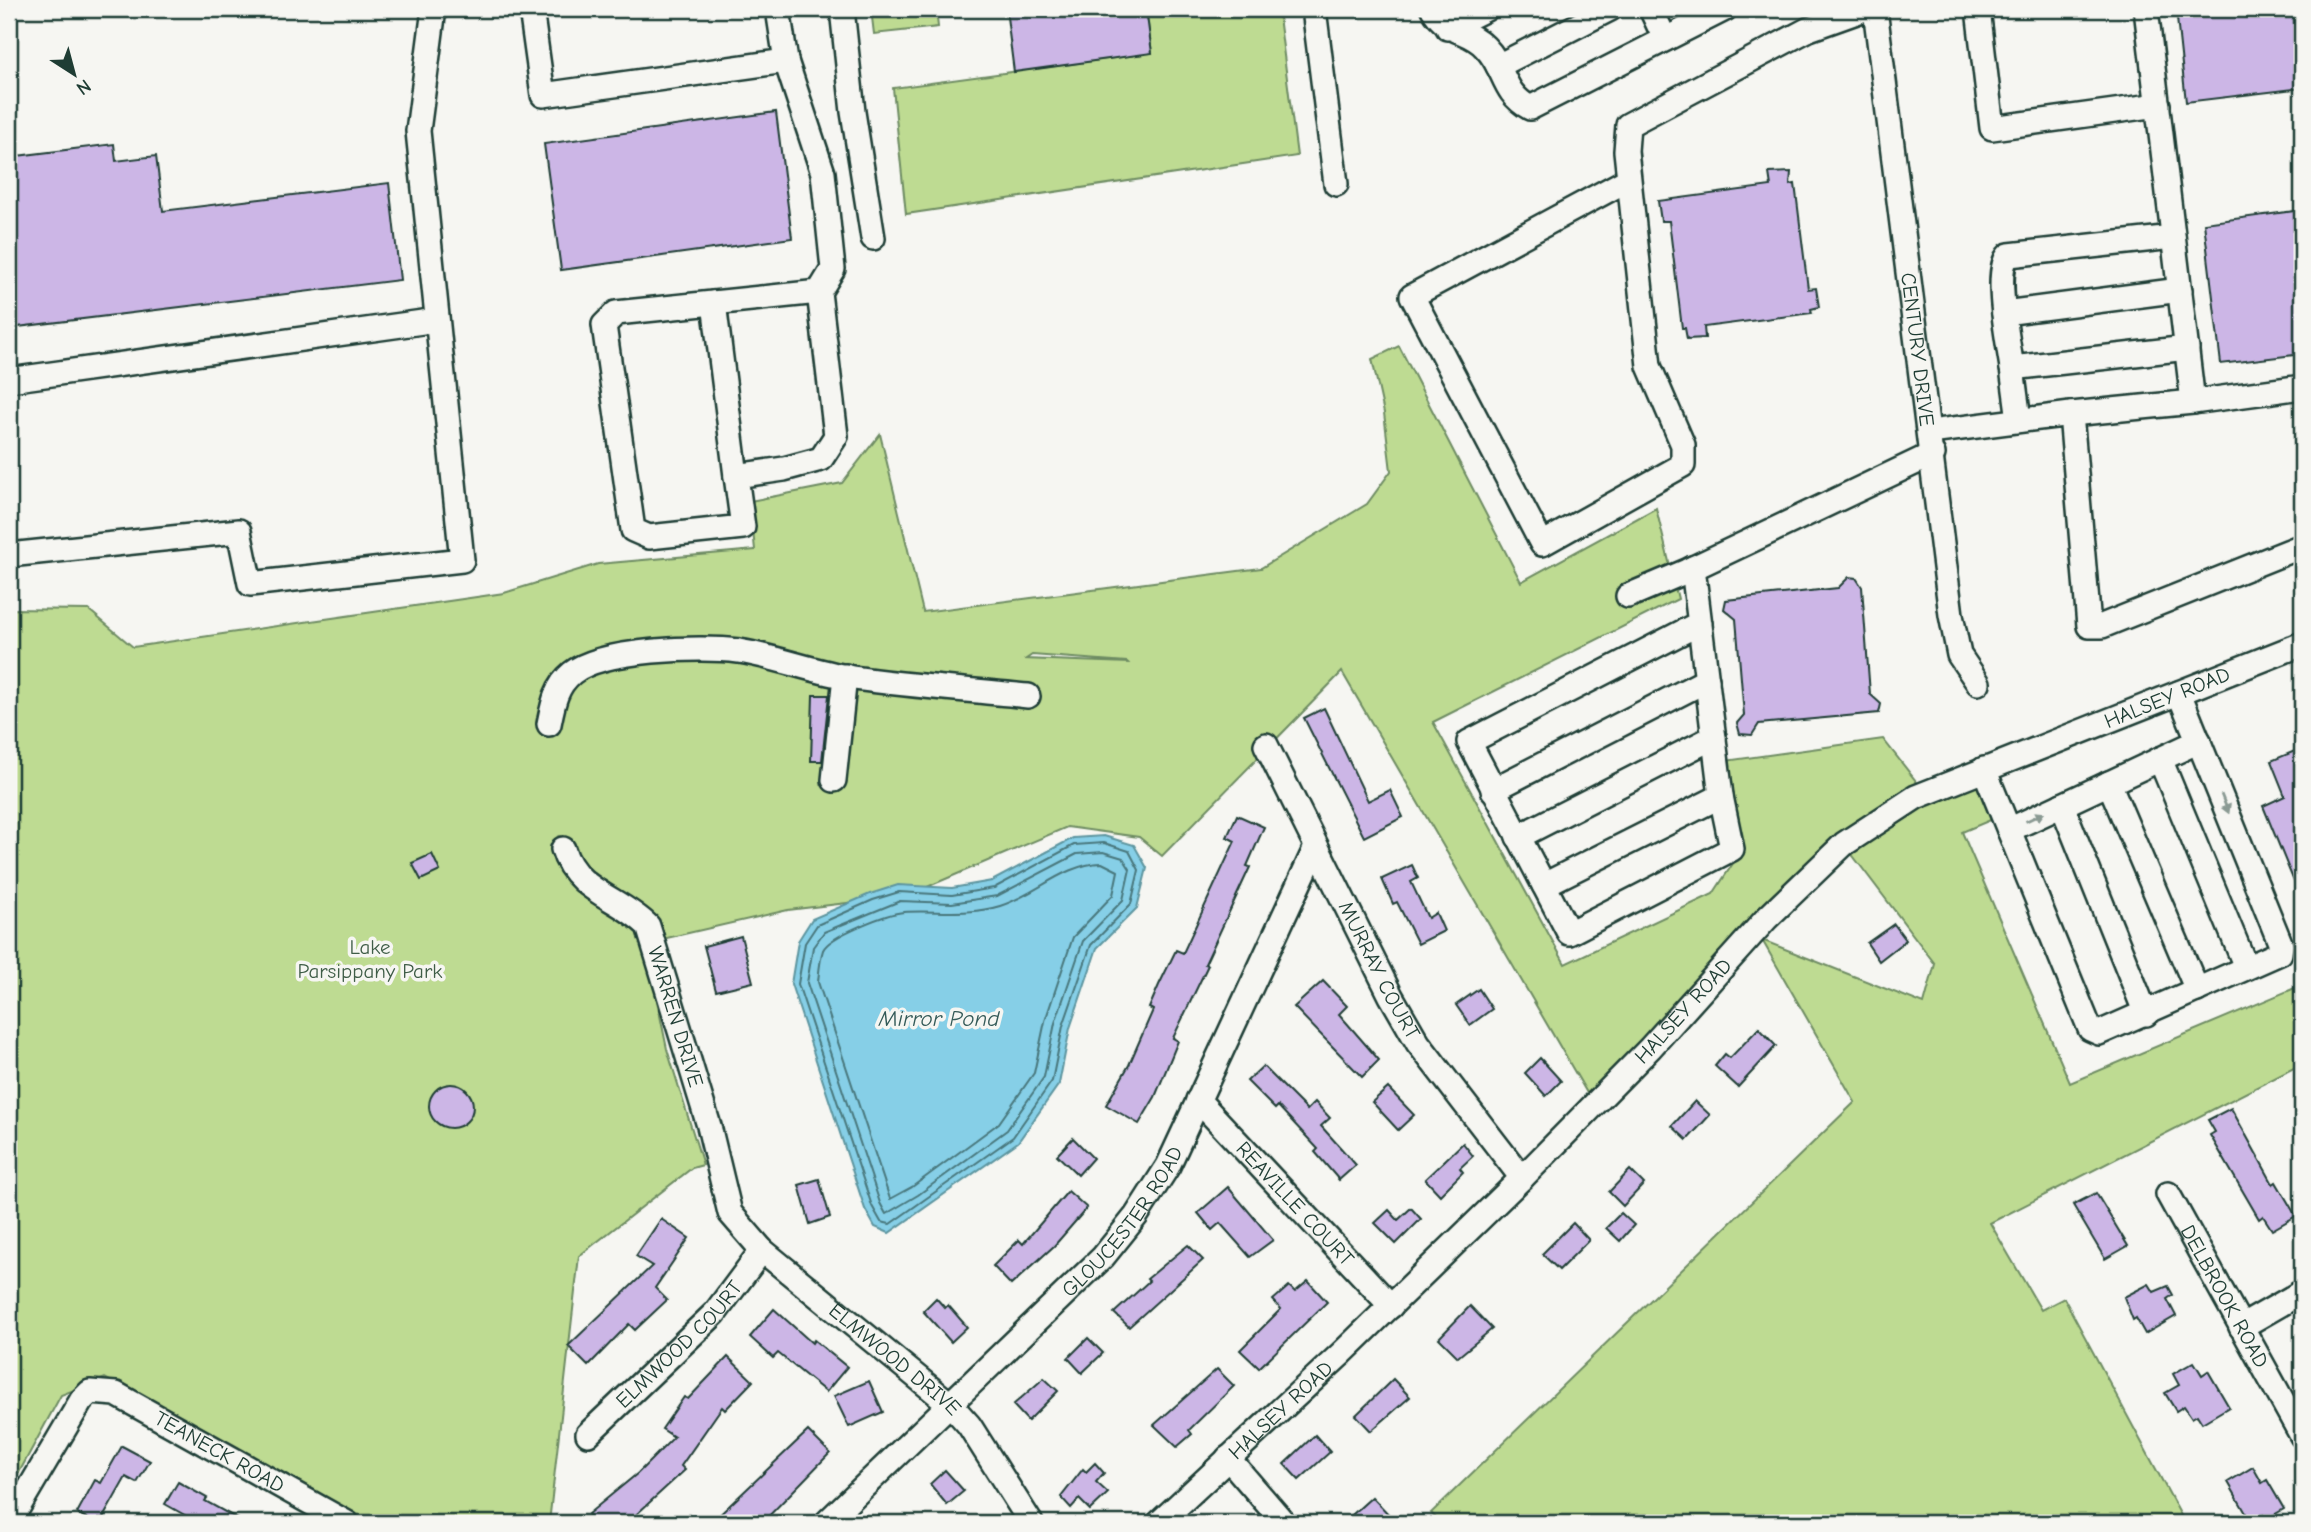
<svg xmlns="http://www.w3.org/2000/svg" width="2311" height="1532" font-family="'Comic Neue',sans-serif">
  <style>
    .green { fill: #bedb92; stroke: #6e8c63; stroke-width: 2; fill-rule: evenodd }
    .water { fill: #86cfe7; stroke: #5d959f; stroke-width: 2 }
    .lines { fill: none; stroke-linecap: round; stroke-linejoin: round }
    .shore { stroke: #48777c; stroke-width: 2 }
    .building { fill: #ccb6e6; stroke: #1f3d34; stroke-width: 2 }
    .minor-casing { stroke: #1f3d34; stroke-width: 28 }
    .minor { stroke: #f6f6f2; stroke-width: 23 }
    .oneway { fill: #8a9a93 }
    .labels { text-anchor: middle; stroke-width: 7; stroke-linejoin: round; paint-order: stroke }
    .street-label { font-size: 21px; fill: #1f3d34; stroke: #f6f6f2 }
    .park-label { font-size: 21px; fill: #3f5d47; stroke: #f6f6f2 }
    .water-label { font-size: 23px; font-style: italic; fill: #345a58; stroke: #f6f6f2 }
  </style>
  <rect width="100%" height="100%" fill="#f6f6f2"/>
  <filter id="ink" filterUnits="userSpaceOnUse"><feTurbulence type="fractalNoise" baseFrequency=".0143" numOctaves="2"/><feDisplacementMap in="SourceGraphic" scale="14" xChannelSelector="R" yChannelSelector="G"/><feConvolveMatrix kernelMatrix="1 2 1 2 8 2 1 2 1" color-interpolation-filters="sRGB"/></filter>
  <g filter="url(#ink)">
    <g class="green">
      <polygon points="871,9 936,9 938,27 874,34"/>
      <polygon points="1146,9 1278,9 1297,156 906,214 893,88 1152,53"/>
      <path d="M1399,346L1521,582L1656,508L1678,599L1433,722L1565,964L1713,894L1743,848L1725,761L1883,739L1927,795L1972,776L1993,819L1962,832L2070,1083L2302,985V1064L1990,1223L2041,1310L2064,1298L2185,1523H1441L1431,1513L1855,1102L1762,940L1924,1004L1935,964L1844,844L1594,1105L1342,672L1162,856L1139,837L1067,827L906,896L788,910L645,943L667,1049L703,1165L692,1168L579,1256L549,1523H371L105,1378L61,1395L9,1491V609L89,610L133,647L504,593L598,564L755,550L750,501L842,483L880,434L923,612L1261,568L1367,504L1391,471L1384,413L1372,359ZM1032,655L1127,662L1128,663L1026,659Z"/>
    </g>
    <polygon class="water" points="1104,836 1134,845 1147,868 1137,908 1097,948 1070,1028 1059,1084 1018,1142 889,1233 875,1227 865,1209 791,984 798,941 812,919 870,894 898,885 952,888 992,881 1073,838"/>
    <g class="lines">
      <g class="shore">
        <polygon points="1104,843 1129,851 1139,870 1131,904 1091,945 1063,1026 1052,1081 1013,1137 890,1224 881,1222 872,1206 798,984 805,943 817,925 873,900 899,892 952,895 994,888 1074,845"/>
        <polygon points="1103,852 1123,858 1130,869 1123,900 1083,941 1055,1023 1044,1077 1007,1130 918,1195 886,1214 880,1203 807,983 813,947 824,932 900,901 952,903 997,896 1077,854"/>
        <path d="M1102,863L1118,871L1113,895L1073,937L1045,1021L1034,1073L999,1123L912,1187L890,1199L818,982C819,972 820,959 823,950C829,936 888,913 904,912C937,910 967,916 1000,906C1036,895 1063,864 1102,863Z"/>
      </g>
    </g>
    <g class="building">
      <polygon points="1006,9 1146,9 1152,53 1014,72"/>
      <polygon points="2176,9 2302,9 2302,88 2186,102"/>
      <polygon points="776,112 792,238 561,270 544,144"/>
      <polygon points="114,144 116,161 156,156 163,211 389,183 400,280 9,328 9,157"/>
      <polygon points="1791,172 1790,185 1795,184 1808,289 1816,288 1819,307 1811,309 1812,313 1704,327 1705,338 1687,339 1685,328 1682,328 1669,221 1661,221 1658,201 1771,186 1769,173"/>
      <polygon points="2302,210 2302,354 2221,364 2204,223"/>
      <polygon points="1849,577 1856,578 1862,587 1870,694 1881,704 1879,713 1759,724 1752,735 1740,734 1737,723 1744,715 1736,619 1724,609 1726,600 1838,588"/>
      <polygon points="813,695 829,695 822,761 811,761"/>
      <polygon points="1324,708 1368,801 1390,790 1403,817 1364,837 1304,718"/>
      <polygon points="2302,748 2302,901 2263,806 2285,796 2271,761"/>
      <polygon points="1237,815 1264,827 1247,866 1250,867 1205,964 1208,965 1173,1038 1178,1041 1155,1097 1139,1124 1106,1105 1129,1065 1153,1010 1149,1008 1159,985 1176,950 1183,953 1235,841 1227,837"/>
      <polygon points="432,854 440,871 421,880 412,863"/>
      <polygon points="1412,865 1418,878 1411,882 1428,918 1436,913 1444,931 1418,944 1397,902 1393,904 1382,879"/>
      <polygon points="1894,924 1906,940 1879,961 1867,943"/>
      <polygon points="741,936 753,982 716,991 704,946"/>
      <polygon points="1323,981 1347,1006 1339,1014 1379,1060 1362,1077 1294,1007"/>
      <polygon points="1479,989 1492,1009 1470,1025 1456,1005"/>
      <polygon points="1759,1028 1776,1046 1738,1087 1715,1066 1725,1054 1730,1058"/>
      <polygon points="1540,1058 1561,1081 1546,1096 1525,1073"/>
      <polygon points="1263,1066 1307,1110 1315,1102 1330,1118 1321,1126 1356,1165 1339,1180 1315,1152 1318,1149 1278,1106 1275,1109 1247,1081"/>
      <circle cx="451" cy="1106" r="22"/>
      <polygon points="1388,1088 1414,1115 1398,1130 1372,1102"/>
      <polygon points="1695,1101 1710,1115 1687,1140 1672,1126"/>
      <polygon points="2231,1108 2273,1184 2276,1182 2296,1216 2272,1230 2263,1216 2259,1219 2210,1135 2215,1132 2208,1120"/>
      <polygon points="1073,1138 1093,1158 1078,1175 1057,1155"/>
      <polygon points="1463,1143 1473,1156 1460,1168 1463,1172 1440,1195 1425,1179"/>
      <polygon points="1630,1170 1644,1184 1623,1206 1609,1192"/>
      <polygon points="819,1179 830,1217 810,1224 799,1185"/>
      <polygon points="1228,1187 1273,1240 1250,1257 1220,1223 1212,1230 1198,1213"/>
      <polygon points="1068,1191 1087,1208 1054,1246 1011,1285 993,1266 1019,1240 1023,1244"/>
      <polygon points="2096,1193 2128,1246 2105,1259 2073,1205"/>
      <polygon points="1411,1208 1421,1219 1396,1244 1375,1223 1389,1210 1398,1220"/>
      <polygon points="1621,1213 1634,1225 1620,1241 1606,1228"/>
      <polygon points="661,1219 689,1238 655,1288 667,1300 635,1330 629,1324 588,1366 568,1346 652,1266 636,1256"/>
      <polygon points="1573,1223 1589,1240 1559,1270 1542,1254"/>
      <polygon points="1188,1245 1203,1260 1129,1327 1114,1313 1149,1281 1147,1279"/>
      <polygon points="1308,1281 1327,1302 1259,1368 1240,1350 1281,1309 1273,1300 1289,1286 1295,1292"/>
      <polygon points="2149,1284 2154,1292 2168,1286 2173,1295 2167,1299 2176,1316 2145,1334 2136,1318 2133,1320 2124,1297"/>
      <polygon points="936,1298 945,1308 948,1305 967,1327 951,1342 923,1311"/>
      <polygon points="1470,1306 1492,1329 1458,1357 1439,1338"/>
      <polygon points="774,1309 812,1343 814,1340 847,1367 826,1392 778,1353 773,1358 750,1337"/>
      <polygon points="1088,1338 1103,1353 1082,1373 1068,1358"/>
      <polygon points="728,1357 753,1381 725,1410 722,1407 681,1466 685,1470 627,1523 596,1523 588,1514 638,1473 674,1437 662,1429 684,1397 688,1399"/>
      <polygon points="2194,1362 2202,1375 2208,1371 2229,1407 2202,1423 2197,1415 2192,1418 2184,1406 2176,1411 2165,1393 2179,1385 2173,1374"/>
      <polygon points="1217,1369 1234,1386 1189,1430 1192,1434 1177,1447 1154,1425"/>
      <polygon points="1044,1378 1058,1391 1028,1421 1013,1405"/>
      <polygon points="1393,1379 1410,1397 1371,1431 1356,1415"/>
      <polygon points="869,1381 883,1412 849,1427 834,1396"/>
      <polygon points="808,1431 830,1453 762,1523 711,1523"/>
      <polygon points="1315,1435 1330,1452 1299,1480 1284,1464"/>
      <polygon points="122,1446 150,1461 137,1483 126,1477 100,1523 96,1523 77,1513 95,1480 101,1483"/>
      <polygon points="1095,1463 1104,1473 1096,1482 1108,1493 1090,1510 1079,1499 1071,1508 1061,1497 1083,1469 1086,1472"/>
      <polygon points="2253,1467 2262,1483 2267,1480 2284,1509 2265,1520 2263,1515 2251,1522 2228,1482"/>
      <polygon points="945,1470 964,1491 947,1505 930,1484"/>
      <polygon points="178,1482 207,1498 205,1501 245,1523 199,1523 165,1504"/>
      <polygon points="1372,1497 1397,1523 1343,1523"/>
    </g>
    <g class="lines">
      <defs>
        <g id="minor">
          <polyline points="531,9 543,95 786,61"/>
          <polyline points="778,9 786,61 823,173 833,269 819,292 836,436 821,459 784,469 736,476 743,527 649,537 633,530 604,325 616,313 819,292"/>
          <polyline points="842,9 853,112 873,238"/>
          <polyline points="1314,9 1336,184"/>
          <path d="M1433,9C1448,35 1467,28 1485,47C1506,68 1501,92 1530,108L1725,9"/>
          <polyline points="1651,9 1665,39"/>
          <path id="s1" d="M1875,9L1951,615L1959,655L1978,683"/>
          <polyline points="1978,9 1992,128 2158,105"/>
          <polyline points="2146,9 2193,402 2302,387"/>
          <polyline points="1448,28 1486,9"/>
          <polyline points="1498,66 1610,9"/>
          <polyline points="1629,179 1649,366 1683,445 1683,465 1542,544 1412,296 1629,179 1626,151 1628,125 1809,29 1865,9"/>
          <path d="M2173,237L2009,255C1993,269 2009,347 2012,368L2187,348"/>
          <polyline points="714,303 736,476"/>
          <polyline points="2004,313 2180,290"/>
          <polyline points="2012,368 2019,420"/>
          <polyline points="9,380 437,320"/>
          <polyline points="2071,414 2193,402"/>
          <polyline points="1930,432 2071,414 2089,626 2102,626 2302,546"/>
          <polyline points="9,555 239,531 250,584 462,560 418,131 434,9"/>
          <polyline points="1693,568 1721,796 1732,849 1569,933 1469,742 1700,623"/>
          <polyline points="1628,596 1687,571 1933,454"/>
          <path d="M549,724C553,704 556,686 572,673C602,649 701,646 739,651C777,657 814,672 853,678C911,686 970,690 1028,696"/>
          <path id="s2" d="M1266,745L1391,996L1418,1043L1522,1178"/>
          <polyline points="2160,759 2246,967"/>
          <polyline points="1984,769 2090,1029 2099,1033 2280,953 2281,945 2179,693"/>
          <polyline points="834,780 845,676"/>
          <polyline points="2109,783 2197,990"/>
          <polyline points="1493,790 1707,680"/>
          <polyline points="2062,805 2146,1014"/>
          <polyline points="2009,830 2199,741"/>
          <polyline points="1518,837 1714,737"/>
          <path id="s3" d="M563,849C575,891 619,897 648,926L709,1126L730,1213L762,1250L951,1405L969,1425L1031,1523"/>
          <polyline points="1544,885 1721,796"/>
          <path id="s4" d="M1198,1100L1391,1306"/>
          <path id="s5" d="M2168,1194L2302,1436"/>
          <polyline points="2241,1327 2302,1292"/>
          <path id="s6" d="M588,1434L715,1313L762,1250"/>
          <polyline points="1228,1458 1284,1523"/>
          <path id="s7" d="M9,1523L81,1401L90,1392L116,1394L347,1523"/>
          <path id="s8" d="M826,1523L1103,1257L1136,1216L1168,1166L1316,847"/>
          <path id="s9" d="M1159,1523L1342,1353L1522,1178L1650,1048L1766,919L1844,844L1916,797L2302,644"/>
        </g>
      </defs>
      <use href="#minor" class="minor-casing"/>
      <use href="#minor" class="minor"/>
    </g>
    <defs><path id="oneway-solid" d="M-6-.8H1V-3.2L6.5 0L1 3.2V.8H-6Z" transform="scale(1.75)"/></defs>
    <g class="oneway">
      <use href="#oneway-solid" transform="translate(2225 804) rotate(68)"/>
      <use href="#oneway-solid" transform="translate(2035 817) rotate(-25)"/>
    </g>
  </g>
  <g class="labels">
    <g class="street-label">
      <text dy="7" stroke="none"><textPath href="#s1" startOffset="343">CENTURY DRIVE</textPath></text>
      <text dy="7" stroke="none"><textPath href="#s9" startOffset="1321">HALSEY ROAD</textPath></text>
      <text dy="7" stroke="none"><textPath href="#s2" startOffset="252">MURRAY COURT</textPath></text>
      <text dy="7" stroke="none"><textPath href="#s9" startOffset="733">HALSEY ROAD</textPath></text>
      <text dy="7" stroke="none"><textPath href="#s3" startOffset="212">WARREN DRIVE</textPath></text>
      <text dy="7" stroke="none"><textPath href="#s4" startOffset="142">REAVILLE COURT</textPath></text>
      <text dy="7" stroke="none"><textPath href="#s8" startOffset="424">GLOUCESTER ROAD</textPath></text>
      <text dy="7" stroke="none"><textPath href="#s5" startOffset="117">DELBROOK ROAD</textPath></text>
      <text dy="7" stroke="none"><textPath href="#s6" startOffset="128">ELMWOOD COURT</textPath></text>
      <text dy="7" stroke="none"><textPath href="#s3" startOffset="637">ELMWOOD DRIVE</textPath></text>
      <text dy="7" stroke="none"><textPath href="#s9" startOffset="166">HALSEY ROAD</textPath></text>
      <text dy="7" stroke="none"><textPath href="#s7" startOffset="299">TEANECK ROAD</textPath></text>
    </g>
    <g class="park-label">
      <text x="370" y="954">Lake<tspan x="370" dy="24">Parsippany Park</tspan></text>
    </g>
    <g class="water-label">
      <text x="939" y="1026">Mirror Pond</text>
    </g>
  </g>
  <rect width="2311" height="1532" fill="none" stroke="#f6f6f2" stroke-width="35"/>
  <rect x="18" y="18" width="2276" height="1497" fill="none" stroke="#1f3d34" stroke-width="2.5" filter="url(#ink)"/>
  <g transform="translate(74 74) rotate(144)" stroke="#f6f6f2" stroke-width="5" paint-order="stroke">
  <path d="M0-5L12 26L0 18L-12 26Z" fill="#1f3d34"/>
  <text y="-10" font-size="19" font-weight="bold" text-anchor="middle" fill="#1f3d34">N</text>
  </g>
</svg>
